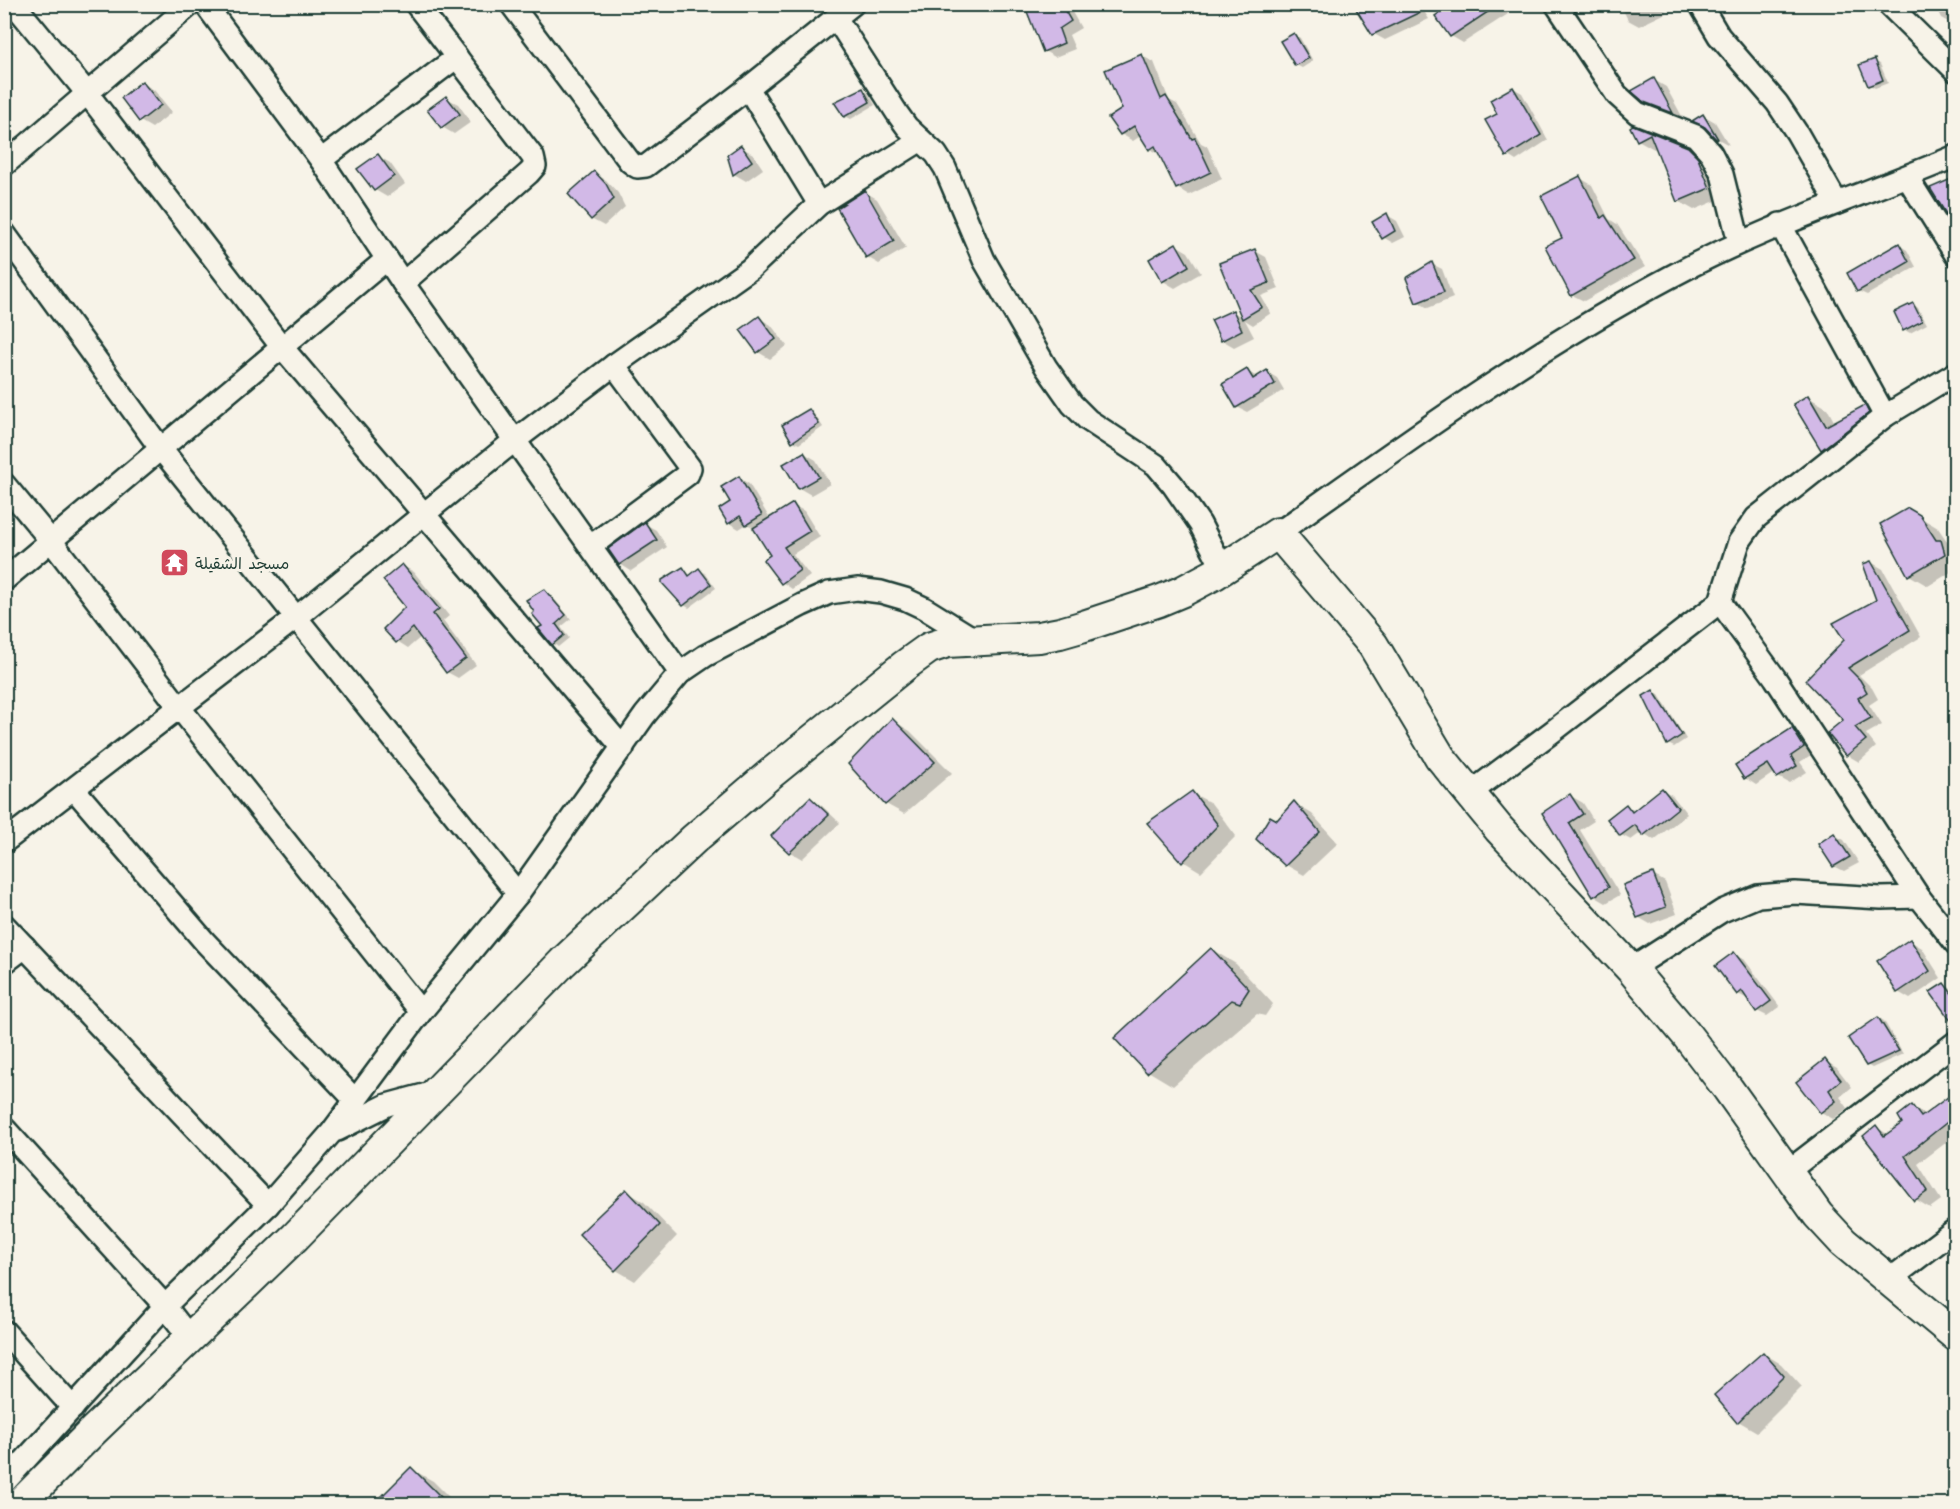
<svg xmlns="http://www.w3.org/2000/svg" width="1960" height="1509" font-family="Kalam,'Playpen Sans Arabic',sans-serif">
  <style>
    .shadow { fill: #0003 }
    .building { fill: #d2b9e7; stroke: #1f3d34; stroke-width: 1.5 }
    .lines { fill: none; stroke-linecap: round; stroke-linejoin: round }
    .street-casing { stroke: #1f3d34; stroke-width: 26 }
    .secondary-casing { stroke: #1f3d34; stroke-width: 34 }
    .street { stroke: #f7f3e8; stroke-width: 21 }
    .secondary { stroke: #f7f3e8; stroke-width: 30 }
    .labels { text-anchor: middle; stroke-width: 6; stroke-linejoin: round; paint-order: stroke }
    .poi-label { font-size: 16px; fill: #1f3d34; stroke: #f7f3e8; text-anchor: start }
  </style>
  <rect width="100%" height="100%" fill="#f7f3e8"/>
  <filter id="ink" filterUnits="userSpaceOnUse"><feTurbulence type="fractalNoise" baseFrequency=".0167" numOctaves="2"/><feDisplacementMap in="SourceGraphic" scale="12" xChannelSelector="R" yChannelSelector="G"/><feConvolveMatrix kernelMatrix="1 2 1 2 8 2 1 2 1" color-interpolation-filters="sRGB"/></filter>
  <g filter="url(#ink)">
    <g class="shadow">
      <polygon points="1019,4 1061,6 1072,12 1081,28 1069,35 1075,49 1055,57 1044,51 1029,12 1021,8"/>
      <polygon points="1355,4 1419,4 1429,19 1385,40 1374,34"/>
      <polygon points="1455,4 1502,4 1508,14 1463,43 1451,36"/>
      <polygon points="1620,4 1661,4 1666,13 1639,26 1628,20"/>
      <polygon points="1934,4 1956,4 1956,34 1950,23 1941,18"/>
      <polygon points="1294,34 1300,38 1313,61 1302,68 1296,65"/>
      <polygon points="1142,56 1154,62 1169,100 1177,104 1201,143 1207,146 1222,179 1189,195 1177,188 1161,155 1150,149 1142,135 1133,141 1121,134 1110,118 1124,109"/>
      <polygon points="1874,61 1880,64 1888,83 1875,88 1870,85"/>
      <polygon points="1654,80 1666,87 1683,118 1645,101"/>
      <polygon points="142,83 154,90 172,112 152,128 140,121"/>
      <polygon points="1513,88 1522,93 1548,140 1516,161 1508,156 1499,114"/>
      <polygon points="862,89 868,93 875,105 851,119 845,116"/>
      <polygon points="446,98 458,104 471,122 454,134 442,127"/>
      <polygon points="1703,115 1715,122 1729,145 1718,139"/>
      <polygon points="1633,127 1688,148 1704,158 1725,197 1694,210 1678,201 1657,147 1654,149 1638,140"/>
      <polygon points="741,147 753,154 763,169 746,181 734,174 729,156"/>
      <polygon points="378,156 390,163 405,184 387,197 375,190"/>
      <polygon points="594,173 606,180 618,193 625,207 604,226 591,219"/>
      <polygon points="1580,178 1592,185 1609,219 1617,224 1645,267 1584,301 1572,295 1564,238"/>
      <polygon points="865,192 877,199 906,248 879,264 867,257"/>
      <polygon points="1387,215 1397,221 1405,237 1393,243 1383,237"/>
      <polygon points="1176,245 1188,252 1201,273 1175,288 1163,281"/>
      <polygon points="1899,245 1907,250 1916,267 1867,295 1858,291"/>
      <polygon points="1255,251 1266,257 1279,289 1261,296 1271,313 1253,325 1245,320 1254,337 1234,347 1222,340 1233,312 1242,317"/>
      <polygon points="1432,264 1442,269 1453,298 1428,308 1418,302"/>
      <polygon points="1913,304 1918,308 1927,324 1910,333 1905,330"/>
      <polygon points="759,318 771,325 787,346 770,359 758,352"/>
      <polygon points="1247,371 1257,377 1267,372 1277,378 1284,390 1247,412 1237,407"/>
      <polygon points="1808,397 1827,408 1835,423 1864,407 1883,418 1841,460 1822,449 1795,404"/>
      <polygon points="809,411 814,414 823,427 799,444 793,441 784,426"/>
      <polygon points="804,453 816,460 830,484 811,495 799,488"/>
      <polygon points="739,478 749,484 770,519 793,505 804,511 820,537 793,554 810,576 792,589 782,582 772,555 756,529 747,524 739,529 729,523"/>
      <polygon points="1908,510 1938,528 1951,547 1956,550 1956,569 1928,586 1909,575"/>
      <polygon points="645,524 656,530 667,547 631,571 620,564 610,550"/>
      <polygon points="1871,562 1883,569 1921,637 1859,675 1872,688 1878,699 1869,705 1882,725 1866,734 1876,747 1859,762 1847,755 1846,641 1878,601"/>
      <polygon points="403,566 414,572 449,616 443,621 476,665 458,678 447,672 421,637 408,648 397,641 407,608"/>
      <polygon points="683,568 691,576 699,570 705,573 716,588 689,608 684,605"/>
      <polygon points="544,590 550,594 571,619 561,627 569,638 558,647 553,643 544,626"/>
      <polygon points="1653,692 1659,695 1686,739 1674,747 1668,744"/>
      <polygon points="892,720 910,731 952,773 904,814 886,804"/>
      <polygon points="1792,730 1803,736 1814,753 1800,762 1807,772 1789,783 1778,777 1775,772 1756,785 1745,778 1737,765"/>
      <polygon points="1662,790 1672,795 1687,814 1654,840 1642,832 1631,840 1621,835 1626,806 1635,811"/>
      <polygon points="1192,793 1211,803 1236,836 1201,872 1183,861"/>
      <polygon points="1571,796 1583,803 1594,821 1580,830 1620,895 1606,903 1594,896 1544,813"/>
      <polygon points="810,799 822,806 840,823 802,859 790,852"/>
      <polygon points="1294,803 1312,814 1338,843 1304,875 1286,865"/>
      <polygon points="1834,835 1844,840 1859,863 1844,871 1834,866"/>
      <polygon points="1653,875 1665,882 1677,914 1650,924 1638,917"/>
      <polygon points="1956,888 1956,903 1949,892"/>
      <polygon points="1956,908 1956,920 1949,912"/>
      <polygon points="1910,941 1922,948 1941,978 1910,999 1898,992"/>
      <polygon points="1211,949 1236,964 1273,1004 1265,1016 1257,1014 1173,1086 1148,1071"/>
      <polygon points="1734,954 1744,959 1780,1007 1767,1016 1757,1011 1748,999 1738,994"/>
      <polygon points="1944,984 1950,988 1956,996 1956,1014"/>
      <polygon points="1879,1018 1884,1021 1903,1054 1872,1068 1867,1065"/>
      <polygon points="1825,1061 1837,1068 1852,1087 1840,1097 1848,1108 1833,1119 1821,1112"/>
      <polygon points="1956,1100 1956,1135 1918,1164 1941,1200 1930,1208 1915,1199 1876,1127 1889,1135 1904,1124 1912,1107 1927,1115"/>
      <polygon points="626,1191 644,1202 677,1236 635,1281 616,1270 581,1234"/>
      <polygon points="1763,1353 1781,1364 1802,1387 1757,1432 1738,1421"/>
      <polygon points="411,1469 433,1481 456,1504 376,1504"/>
      <polygon points="169,1500 178,1504 163,1504"/>
    </g>
    <g class="building">
      <polygon points="1024,4 1061,4 1071,21 1059,29 1064,43 1043,52"/>
      <polygon points="1353,4 1400,4 1435,5 1372,35"/>
      <polygon points="1452,4 1500,4 1450,37 1435,16"/>
      <polygon points="1294,33 1309,58 1295,66 1280,41"/>
      <polygon points="1142,54 1161,99 1166,96 1192,139 1195,138 1211,172 1176,189 1155,146 1149,150 1134,126 1120,135 1108,118 1122,109 1105,70"/>
      <polygon points="1875,59 1883,80 1868,86 1859,65"/>
      <polygon points="1654,78 1673,113 1644,102 1631,91"/>
      <polygon points="142,81 161,105 139,122 121,98"/>
      <polygon points="1513,87 1541,135 1506,157 1485,120 1497,114 1490,100"/>
      <polygon points="863,88 870,102 844,117 834,102"/>
      <polygon points="446,96 460,114 441,128 427,110"/>
      <polygon points="1703,114 1718,139 1717,140 1705,127 1692,121"/>
      <polygon points="1633,125 1688,147 1697,156 1710,188 1677,202 1650,134 1637,141 1630,127"/>
      <polygon points="741,145 752,161 733,175 727,155"/>
      <polygon points="378,154 394,176 374,191 357,169"/>
      <polygon points="594,171 606,184 614,199 591,220 568,194"/>
      <polygon points="1580,176 1601,218 1605,215 1634,260 1571,296 1545,246 1562,238 1541,196"/>
      <polygon points="1956,177 1956,230 1930,188"/>
      <polygon points="865,190 894,241 866,258 837,208"/>
      <polygon points="1387,213 1395,231 1382,239 1372,222"/>
      <polygon points="1176,243 1189,266 1162,282 1149,259"/>
      <polygon points="1899,243 1909,262 1857,292 1847,273"/>
      <polygon points="1255,249 1269,283 1251,290 1262,307 1242,319 1219,263"/>
      <polygon points="1432,262 1444,292 1416,303 1406,278"/>
      <polygon points="1913,303 1922,321 1903,331 1894,312"/>
      <polygon points="1233,310 1242,330 1221,341 1211,320"/>
      <polygon points="759,316 776,339 757,353 740,330"/>
      <polygon points="1247,369 1253,379 1267,370 1275,384 1236,408 1222,384"/>
      <polygon points="1808,395 1826,426 1865,405 1869,413 1821,450 1793,404"/>
      <polygon points="809,409 819,424 792,442 782,425"/>
      <polygon points="804,452 819,477 798,489 783,464"/>
      <polygon points="739,476 762,515 746,525 740,516 728,524 719,509 730,502 721,487"/>
      <polygon points="793,503 810,531 784,547 800,570 781,584 763,560 770,555 753,528"/>
      <polygon points="1908,508 1920,515 1936,540 1941,540 1945,554 1908,576 1880,524"/>
      <polygon points="645,522 657,540 619,565 608,549"/>
      <polygon points="1871,561 1910,630 1848,668 1860,680 1867,692 1858,698 1871,718 1855,727 1866,740 1846,756 1827,733 1843,720 1805,680 1844,640 1833,623 1876,600 1863,564"/>
      <polygon points="402,564 439,609 433,614 466,658 446,673 413,628 396,643 383,629 405,607 383,580"/>
      <polygon points="683,567 689,576 699,568 711,584 683,606 662,583 662,580"/>
      <polygon points="544,589 566,615 556,624 564,635 552,645 538,628 542,626 532,614 534,612 526,600"/>
      <polygon points="1653,690 1682,735 1667,745 1643,696"/>
      <polygon points="892,718 935,762 885,805 848,764"/>
      <polygon points="1792,728 1804,747 1791,756 1797,766 1777,778 1768,764 1744,779 1735,765"/>
      <polygon points="1662,788 1678,808 1643,836 1635,825 1620,836 1607,819 1626,804 1632,812"/>
      <polygon points="1192,791 1218,825 1182,863 1147,823"/>
      <polygon points="1570,794 1583,814 1569,823 1609,887 1593,897 1542,813"/>
      <polygon points="810,797 829,815 789,853 771,836"/>
      <polygon points="1294,801 1320,832 1285,866 1256,839 1270,816 1277,820"/>
      <polygon points="1834,833 1850,857 1833,867 1818,844"/>
      <polygon points="1653,873 1666,907 1637,918 1623,885"/>
      <polygon points="1910,939 1930,971 1897,993 1877,961"/>
      <polygon points="1211,948 1249,989 1240,1003 1232,1000 1147,1073 1114,1038"/>
      <polygon points="1734,952 1771,1001 1756,1012 1742,991 1737,995 1715,966"/>
      <polygon points="1944,983 1956,999 1956,1028 1930,992"/>
      <polygon points="1878,1017 1899,1051 1866,1066 1848,1038"/>
      <polygon points="1825,1059 1841,1080 1829,1090 1836,1101 1820,1113 1796,1082"/>
      <polygon points="1956,1091 1956,1115 1905,1156 1928,1191 1914,1201 1863,1136 1876,1125 1884,1136 1902,1123 1898,1116 1912,1105 1921,1117"/>
      <polygon points="626,1189 660,1225 615,1271 579,1234"/>
      <polygon points="1763,1352 1784,1376 1737,1423 1714,1395"/>
      <polygon points="411,1467 448,1504 374,1504"/>
    </g>
    <g class="lines">
      <defs>
        <g id="street">
          <polyline points="14,4 87,93 281,346 623,748"/>
          <polyline points="205,4 321,160 403,283 680,673"/>
          <polyline points="511,4 630,162 637,167 646,166 748,88 853,4"/>
          <polyline points="1556,4 1617,95 1637,113 1696,136 1711,153 1722,174 1739,242"/>
          <polyline points="1700,4 1719,36 1777,103 1797,133 1837,203"/>
          <polyline points="1888,4 1956,71"/>
          <polyline points="836,18 897,113 907,127 936,154 945,168 984,260 1046,367 1072,404 1088,420 1156,465 1173,485 1200,524 1223,569"/>
          <polyline points="748,88 819,204"/>
          <polyline points="321,160 457,57"/>
          <polyline points="4,165 191,4"/>
          <polyline points="1907,177 1956,255"/>
          <polyline points="1780,224 1885,416"/>
          <polyline points="4,233 161,449 518,894"/>
          <polyline points="403,283 529,173 535,166 533,157 416,4"/>
          <polyline points="4,484 52,542 179,707 421,1012"/>
          <path d="M1278,533C1406,442 1533,350 1672,276C1763,227 1861,196 1956,156"/>
          <polyline points="591,546 688,474 690,468 614,365"/>
          <polyline points="4,580 387,259"/>
          <polyline points="1720,602 1775,678 1919,897 1956,944"/>
          <polyline points="74,789 205,942 356,1101"/>
          <polyline points="1470,793 1552,732 1720,602 1739,542 1756,518 1885,416 1956,373"/>
          <polyline points="4,842 297,617 514,441 614,365 750,269 819,204 921,140"/>
          <polyline points="4,925 268,1205"/>
          <polyline points="4,963 25,947"/>
          <polyline points="1631,969 1722,911 1758,896 1795,893 1881,898 1919,897"/>
          <polyline points="4,1128 165,1306 190,1338"/>
          <polyline points="337,1130 387,1105 435,1092"/>
          <polyline points="1787,1172 1956,1042"/>
          <polyline points="1889,1280 1956,1229"/>
          <polyline points="4,1331 73,1408"/>
          <polyline points="4,1483 165,1306 268,1205 331,1133 421,1012 518,894 645,715 680,673 705,656 802,605 829,593 857,589 881,592 905,599 924,608 974,639"/>
        </g>
        <polyline id="secondary" points="20,1504 93,1431 295,1237 563,962 694,839 769,775 904,666 929,648 947,642 1039,637 1060,633 1081,627 1159,601 1183,591 1215,574 1278,533 1373,645 1440,757 1499,829 1631,969 1685,1033 1728,1089 1818,1215 1843,1242 1956,1336"/>
      </defs>
      <use href="#street" class="street-casing"/>
      <use href="#secondary" class="secondary-casing"/>
      <use href="#street" class="street"/>
      <use href="#secondary" class="secondary"/>
    </g>
  </g>
  <defs>
    <symbol id="temple-square" viewBox="-11 -11 22 22"><rect x="-9" y="-9" width="18" height="18" rx="4" fill="#d1495b" stroke="#f7f3e8"/><path d="M0-6L5-2H3V0L6.5 2.5H4V6H1.5V3h-3V6H-4V2.5H-6.5L-3 0V-2H-5Z" fill="#fff"/></symbol>
  </defs>
  <g fill-rule="evenodd">
    <use href="#temple-square" x="158" y="546" width="33" height="33"/>
  </g>
  <g class="labels">
    <g class="poi-label">
      <text x="195" y="569">مسجد الشقيلة</text>
    </g>
  </g>
  <rect width="1960" height="1509" fill="none" stroke="#f7f3e8" stroke-width="24"/>
  <rect x="12" y="12" width="1936" height="1485" fill="none" stroke="#1f3d34" stroke-width="2" filter="url(#ink)"/>
</svg>
